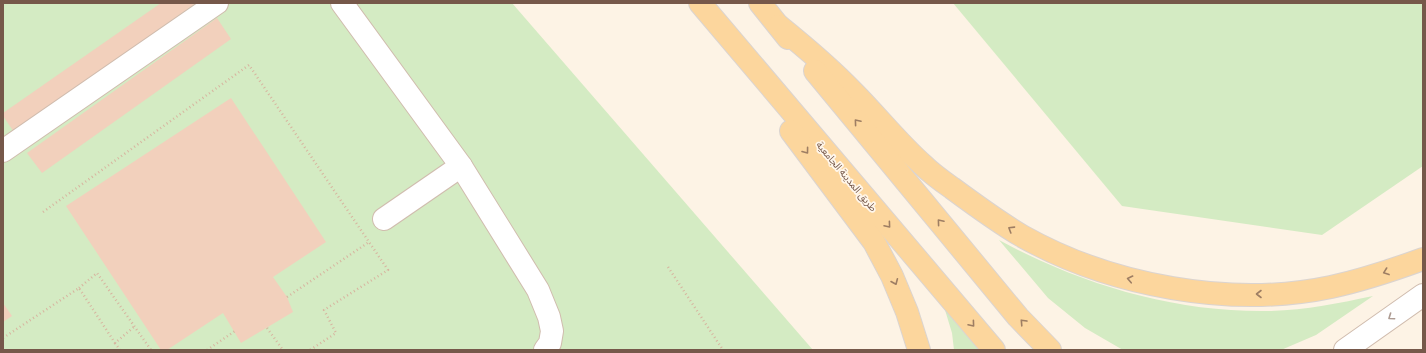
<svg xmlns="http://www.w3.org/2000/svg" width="1426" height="353" font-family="'Fira Sans','Noto Sans Arabic',sans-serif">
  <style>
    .green { fill: #d4ebc3 }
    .building { fill: #f2d0bc }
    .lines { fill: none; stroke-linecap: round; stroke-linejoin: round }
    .minor-casing { stroke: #d0bcae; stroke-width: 24 }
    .major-casing { stroke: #dbd4d0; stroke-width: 24 }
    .path { stroke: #d7b49f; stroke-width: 2.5; stroke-dasharray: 1 3; stroke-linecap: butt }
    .minor { stroke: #fff; stroke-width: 22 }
    .major { stroke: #fcd69d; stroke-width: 22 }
    .oneway { stroke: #9e7e63 }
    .oneway2 { stroke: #ad9b92 }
    .labels { text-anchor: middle; stroke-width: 3.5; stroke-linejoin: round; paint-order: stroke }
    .street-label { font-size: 10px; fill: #76584a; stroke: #fff7ec }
  </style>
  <rect width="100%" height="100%" fill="#fdf3e5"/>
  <g class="green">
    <polygon points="3,3 512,3 813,350 3,350"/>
    <polygon points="953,3 1423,3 1423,166 1322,235 1122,206"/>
    <path d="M999,240C1082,285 1176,313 1271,311C1306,310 1340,303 1373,296L1316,335L1281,350H1123L1085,328L1048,298Z"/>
    <polygon points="945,310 979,350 954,350 952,333"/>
  </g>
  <g class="building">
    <polygon points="161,3 196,3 14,132 3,116 3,113"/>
    <polygon points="217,18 231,39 42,173 27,153"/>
    <polygon points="231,98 326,242 273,277 287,297 293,312 241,343 223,313 167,350 161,350 66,206"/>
    <polygon points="3,303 12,316 3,322"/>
  </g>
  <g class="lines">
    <defs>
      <g id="minor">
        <polyline points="342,3 461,166 538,290 549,317 552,331 550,343 545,350"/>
        <polyline points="3,151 217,3"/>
        <polyline points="384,219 461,166"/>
        <polyline points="1345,350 1423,295"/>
      </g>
      <g id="major">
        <polyline points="700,3 994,350"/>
        <polyline points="760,3 788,38"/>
        <path d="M779,26C805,47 831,69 854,93C877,116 898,143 923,165C932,174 942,181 952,188C975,205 998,222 1022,236C1111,286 1231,308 1331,287C1363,280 1393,270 1423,259"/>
        <polyline points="815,71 1018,317 1050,350"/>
        <polyline points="791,131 874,242 892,276 907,312 919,350"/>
      </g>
    </defs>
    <use href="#minor" class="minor-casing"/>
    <use href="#major" class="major-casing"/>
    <g class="path">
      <polyline points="43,212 249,65 388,270 324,310 336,333 310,350"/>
      <polyline points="668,267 723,350"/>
      <polyline points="79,288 97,273 151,350"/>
      <polyline points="287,297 369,242"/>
      <polyline points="267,328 283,350"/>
      <polyline points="3,338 79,288 115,343 135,326"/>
      <polyline points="115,343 120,350"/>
      <polyline points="207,350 235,331"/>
    </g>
    <use href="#minor" class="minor"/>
    <use href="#major" class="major"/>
  </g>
  <defs><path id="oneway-chevron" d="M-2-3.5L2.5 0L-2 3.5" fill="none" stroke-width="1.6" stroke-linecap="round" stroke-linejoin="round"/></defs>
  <g class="oneway">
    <use href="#oneway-chevron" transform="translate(857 122) rotate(-130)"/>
    <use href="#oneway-chevron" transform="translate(806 151) rotate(53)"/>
    <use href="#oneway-chevron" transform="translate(940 222) rotate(-130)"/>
    <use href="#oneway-chevron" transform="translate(888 225) rotate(50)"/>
    <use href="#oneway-chevron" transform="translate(1011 229) rotate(-148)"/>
    <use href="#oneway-chevron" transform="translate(1386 272) rotate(160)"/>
    <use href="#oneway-chevron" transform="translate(1130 279) rotate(-168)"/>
    <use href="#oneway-chevron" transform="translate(895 282) rotate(67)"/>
    <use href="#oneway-chevron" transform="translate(1259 294) rotate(180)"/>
    <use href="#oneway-chevron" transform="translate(1023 322) rotate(-133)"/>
    <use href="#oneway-chevron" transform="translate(972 324) rotate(50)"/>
  </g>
  <use class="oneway2" href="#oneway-chevron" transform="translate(1391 317) rotate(145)"/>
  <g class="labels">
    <g class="street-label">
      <text transform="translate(847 176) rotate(50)" y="4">طريق المدينة الجامعية</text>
    </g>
  </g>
  <rect width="1426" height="353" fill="none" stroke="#76584a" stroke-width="8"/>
</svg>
